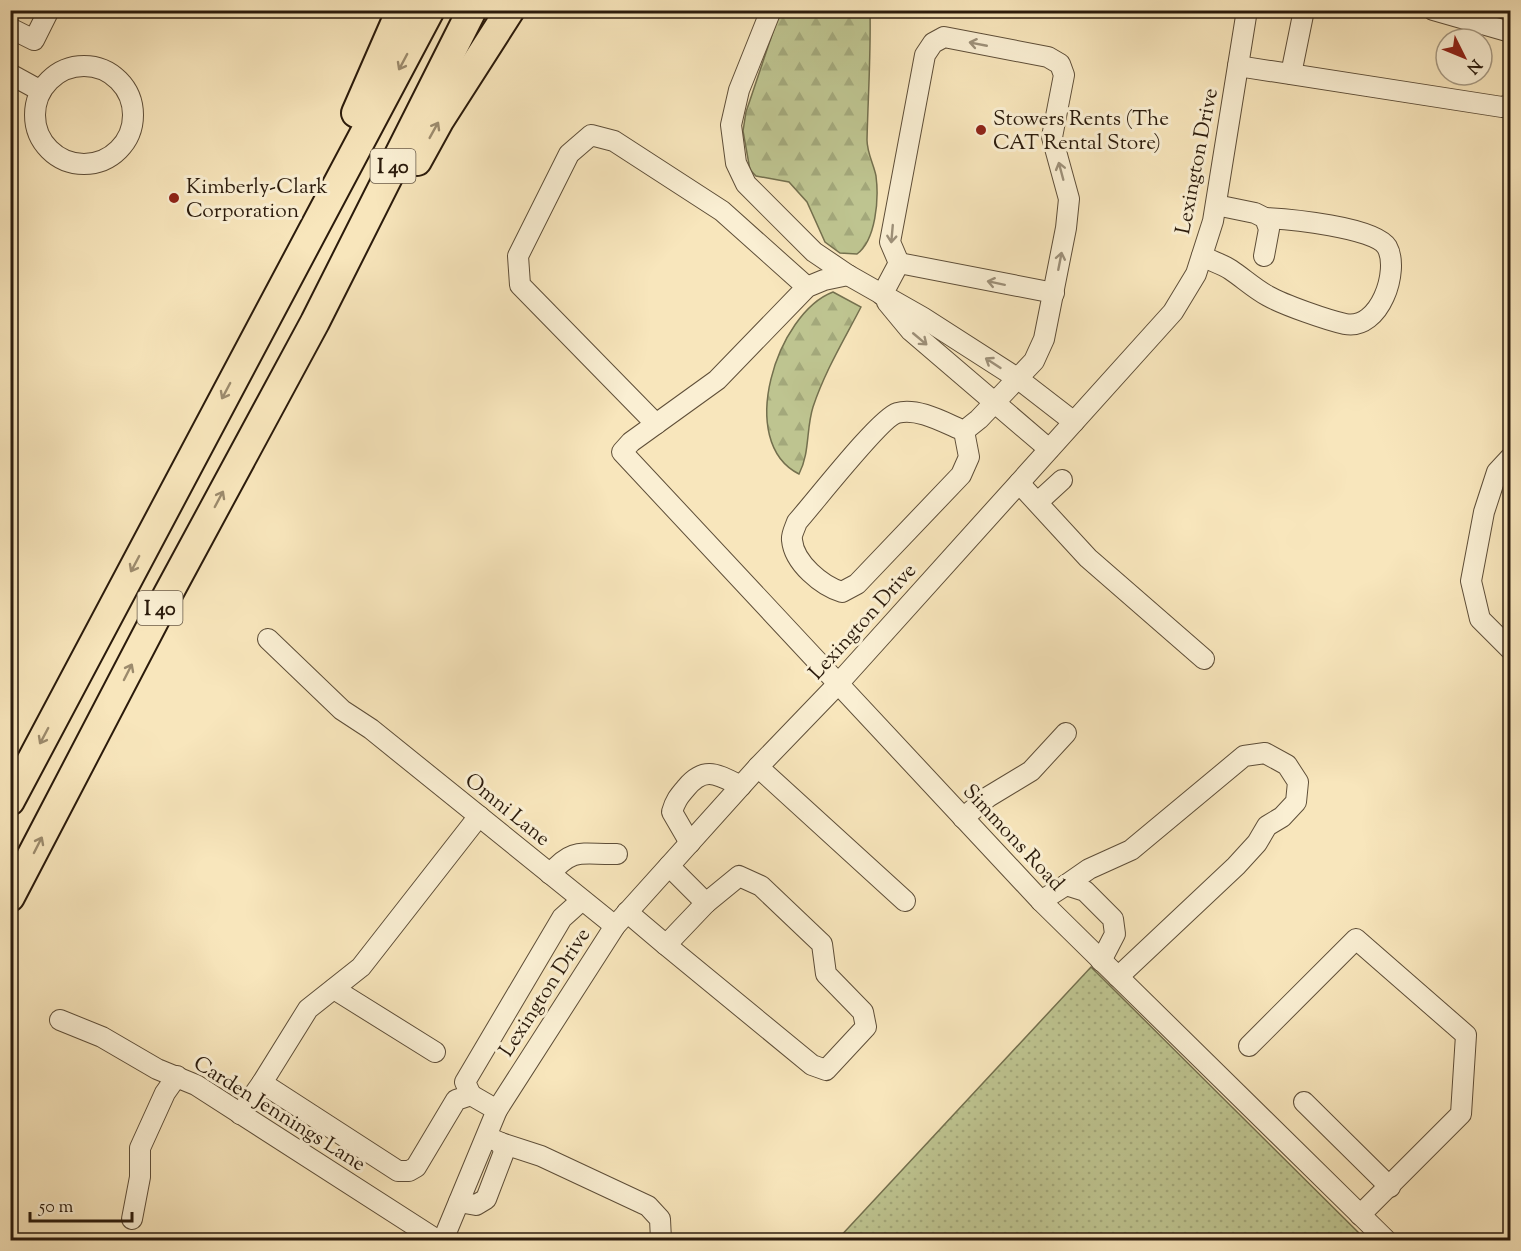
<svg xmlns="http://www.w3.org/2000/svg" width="1521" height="1251" font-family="'Sorts Mill Goudy',serif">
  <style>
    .grass { fill: url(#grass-dots); stroke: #74704e; stroke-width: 1.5 }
    .forest { fill: url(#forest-firs); stroke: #74704e; stroke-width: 1.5 }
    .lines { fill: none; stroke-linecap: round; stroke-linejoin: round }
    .minor-casing { stroke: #5e4e38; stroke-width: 22 }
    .highway-casing { stroke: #2b1b0c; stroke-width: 32 }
    .minor { stroke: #faefd3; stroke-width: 20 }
    .highway { stroke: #f8e6bc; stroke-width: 28 }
    .oneway { stroke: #9d9079 }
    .oneway2 { stroke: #9c8b6d }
    .poi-dot { fill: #8f2418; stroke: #faefd3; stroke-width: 2 }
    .labels { text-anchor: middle; stroke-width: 6; stroke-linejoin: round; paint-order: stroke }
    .shield { fill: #faefd3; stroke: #695b48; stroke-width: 1.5 }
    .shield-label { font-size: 20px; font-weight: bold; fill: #2b1b0c }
    .poi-label { font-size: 21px; fill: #2b1b0c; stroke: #faefd3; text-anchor: start }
    .street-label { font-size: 21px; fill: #2b1b0c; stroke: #faefd3 }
  </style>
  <defs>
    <pattern id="grass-dots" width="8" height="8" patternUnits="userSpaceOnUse" patternTransform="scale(1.5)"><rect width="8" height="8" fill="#bec490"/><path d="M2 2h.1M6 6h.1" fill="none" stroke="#a3a87b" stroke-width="1.8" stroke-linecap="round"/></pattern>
    <pattern id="forest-firs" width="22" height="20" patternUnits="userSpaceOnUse" patternTransform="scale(1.5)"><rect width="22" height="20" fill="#bec490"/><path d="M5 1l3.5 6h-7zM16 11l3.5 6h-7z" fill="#a3a87b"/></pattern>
  </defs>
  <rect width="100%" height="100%" fill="#f8e6bc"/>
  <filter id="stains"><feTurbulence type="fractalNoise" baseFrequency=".00333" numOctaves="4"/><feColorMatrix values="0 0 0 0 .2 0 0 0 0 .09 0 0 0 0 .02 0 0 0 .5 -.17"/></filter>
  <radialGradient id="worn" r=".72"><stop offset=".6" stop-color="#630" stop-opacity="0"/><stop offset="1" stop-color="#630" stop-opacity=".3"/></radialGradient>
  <polygon class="grass" points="1091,967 1366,1240 837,1240"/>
  <g class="forest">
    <path d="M780,11H870C871,54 868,97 867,140C867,153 874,165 876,176C879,199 876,240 857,254L840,253L825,242L807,202L789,182L756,176L750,170L743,131L746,112Z"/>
    <path d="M833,292L861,307C844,340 825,371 813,407C806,429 810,453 799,474C735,442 777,313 833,292Z"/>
  </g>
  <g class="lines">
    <defs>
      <g id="minor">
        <polyline points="771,10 739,90 731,125 736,163 746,184 814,252 848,275 922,317 1017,378 1074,422"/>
        <polyline points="1433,10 1510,32"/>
        <polyline points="10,28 34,40 49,10"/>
        <circle cx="84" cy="115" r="49"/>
        <polyline points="1238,66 1502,107 1510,105"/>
        <polyline points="10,74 41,91"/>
        <polyline points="1291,74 1304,10"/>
        <polyline points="1216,205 1255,213 1265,218 1269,229 1264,256"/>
        <path d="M1202,256C1211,261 1222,264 1231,270C1243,278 1255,289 1268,296C1284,305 1327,320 1345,324C1380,331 1400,270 1387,247C1375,227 1288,219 1265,218"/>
        <path d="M899,263L890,242L925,55L933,43L944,37L1048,57L1060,64L1064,75L1052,137L1069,199L1066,228L1044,339L1034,361L979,419L964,431C945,423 918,407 897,413C880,418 814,503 797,522C795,528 791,535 792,540C794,563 822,586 842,592L857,584L961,475L969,457L964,431"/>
        <polyline points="899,263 1054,293"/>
        <polyline points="848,275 824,280 807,287 717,380 631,442 622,452 1041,901 1386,1240"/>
        <polyline points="882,295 899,263"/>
        <polyline points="887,302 911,331 1049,449"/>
        <polyline points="656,424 520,285 518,256 569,154 591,135 614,141 722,211 807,287"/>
        <polyline points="1510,458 1497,472 1484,512 1471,581 1480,619 1510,649"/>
        <polyline points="1019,483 1088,558 1204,659"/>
        <polyline points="1038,502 1062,480"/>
        <polyline points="268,639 342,710 371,729 615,926"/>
        <polyline points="758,767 905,901"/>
        <polyline points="479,816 361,967 308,1009 262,1083 398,1171 409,1171 416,1167 456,1100 471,1095 497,1110"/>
        <polyline points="963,818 988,797 1031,771 1066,733"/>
        <path d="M690,843L672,812C675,801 679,796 686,788C705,765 718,775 741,786"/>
        <path d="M550,874C574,846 583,855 617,854"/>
        <polyline points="1066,885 1089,869 1131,850 1244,756 1265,753 1287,765 1298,782 1296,802 1282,817 1267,826 1257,843 1236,866 1118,977"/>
        <polyline points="1041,901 1066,885 1085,891 1113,919 1115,934 1101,961"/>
        <polyline points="627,912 666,945 706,903 669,866"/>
        <polyline points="666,945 812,1065 826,1070 866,1027 863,1012 826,974 822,944 761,886 739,876 706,903"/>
        <polyline points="334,989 435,1052"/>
        <polyline points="60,1020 102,1037 157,1069 196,1085 437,1240"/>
        <polyline points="1249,1046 1356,939 1466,1035 1461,1114 1360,1215"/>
        <polyline points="471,1095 465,1082 562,918 582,900"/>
        <polyline points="1304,1102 1390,1187"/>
        <polyline points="240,1114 262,1083"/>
        <polyline points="501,1143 541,1156 648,1206 660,1219 661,1240"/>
        <polyline points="459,1202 476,1205 486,1199 504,1152 501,1143 492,1139"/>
        <polyline points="132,1219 140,1177 140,1148 165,1093 177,1076"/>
        <polyline points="443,1240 497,1110 615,926 758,767 837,685 1173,312 1196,274 1213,221 1247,10"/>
      </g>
      <g id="highway">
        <polyline points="356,113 401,10"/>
        <polyline points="417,161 439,121 510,10"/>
        <polyline points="10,801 430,10"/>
        <polyline points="10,897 167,596 315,322 472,10"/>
      </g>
    </defs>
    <use href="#minor" class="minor-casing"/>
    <use href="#highway" class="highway-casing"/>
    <use href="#minor" class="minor"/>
    <use href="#highway" class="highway"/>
  </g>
  <defs><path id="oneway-shaft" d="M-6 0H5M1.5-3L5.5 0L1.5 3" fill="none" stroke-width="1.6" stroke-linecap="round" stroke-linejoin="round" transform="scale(1.5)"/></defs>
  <g class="oneway">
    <use href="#oneway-shaft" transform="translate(978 44) rotate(-169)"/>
    <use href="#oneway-shaft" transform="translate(1061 171) rotate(-105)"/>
    <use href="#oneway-shaft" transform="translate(892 234) rotate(95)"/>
    <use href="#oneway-shaft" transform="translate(1060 261) rotate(-79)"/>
    <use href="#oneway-shaft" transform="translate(996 283) rotate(-168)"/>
    <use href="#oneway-shaft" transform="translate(920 339) rotate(40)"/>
    <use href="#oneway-shaft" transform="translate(993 363) rotate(-147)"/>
  </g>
  <g class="oneway2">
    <use href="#oneway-shaft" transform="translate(403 62) rotate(118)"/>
    <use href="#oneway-shaft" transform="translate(434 130) rotate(-61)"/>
    <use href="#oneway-shaft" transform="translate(226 391) rotate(118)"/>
    <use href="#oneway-shaft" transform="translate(219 499) rotate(-62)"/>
    <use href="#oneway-shaft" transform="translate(135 564) rotate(118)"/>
    <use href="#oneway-shaft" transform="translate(128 672) rotate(-63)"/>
    <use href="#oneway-shaft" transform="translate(44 736) rotate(118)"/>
    <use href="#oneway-shaft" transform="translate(38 845) rotate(-63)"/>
  </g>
  <g class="poi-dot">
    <circle cx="981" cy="130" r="6"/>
    <circle cx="174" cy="198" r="6"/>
  </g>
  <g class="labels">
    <g class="shield">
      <rect x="370.5" y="149" width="45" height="34" rx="4.5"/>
      <rect x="137.5" y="591" width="45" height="34" rx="4.5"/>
    </g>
    <g class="shield-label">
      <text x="393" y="173">I 40</text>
      <text x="160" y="615">I 40</text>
    </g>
    <g class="poi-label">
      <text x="993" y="125">Stowers Rents (The<tspan x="993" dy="24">CAT Rental Store)</tspan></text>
      <text x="186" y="193">Kimberly-Clark<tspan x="186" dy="24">Corporation</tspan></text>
    </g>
    <g class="street-label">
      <text transform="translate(1196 161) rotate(-79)" y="7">Lexington Drive</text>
      <text transform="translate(862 621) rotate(-48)" y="7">Lexington Drive</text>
      <text transform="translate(508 809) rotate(39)" y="7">Omni Lane</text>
      <text transform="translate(1014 837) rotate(47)" y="7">Simmons Road</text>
      <text transform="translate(544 992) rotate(-57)" y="7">Lexington Drive</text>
      <text transform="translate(280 1113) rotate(32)" y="7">Carden Jennings Lane</text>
    </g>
  </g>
  <rect width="1521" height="1251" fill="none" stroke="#f8e6bc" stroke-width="36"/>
  <rect x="12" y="12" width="1497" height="1227" fill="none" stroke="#2b1b0c" stroke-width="3"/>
  <rect x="18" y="18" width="1485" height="1215" fill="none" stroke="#2b1b0c" stroke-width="1.5"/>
  <g transform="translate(1464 57) rotate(133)"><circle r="28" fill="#faefd3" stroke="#a79a83" stroke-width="1.5"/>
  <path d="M0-4.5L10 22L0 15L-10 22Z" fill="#8f2418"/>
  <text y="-9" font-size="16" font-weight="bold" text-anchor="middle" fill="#2b1b0c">N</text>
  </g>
  <path d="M30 1212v9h102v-9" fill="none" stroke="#2b1b0c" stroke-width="3"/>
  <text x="39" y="1212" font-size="18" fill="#2b1b0c" stroke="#faefd3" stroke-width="4.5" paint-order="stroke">50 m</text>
  <rect width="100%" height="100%" filter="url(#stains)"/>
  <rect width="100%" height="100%" fill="url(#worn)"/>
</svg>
